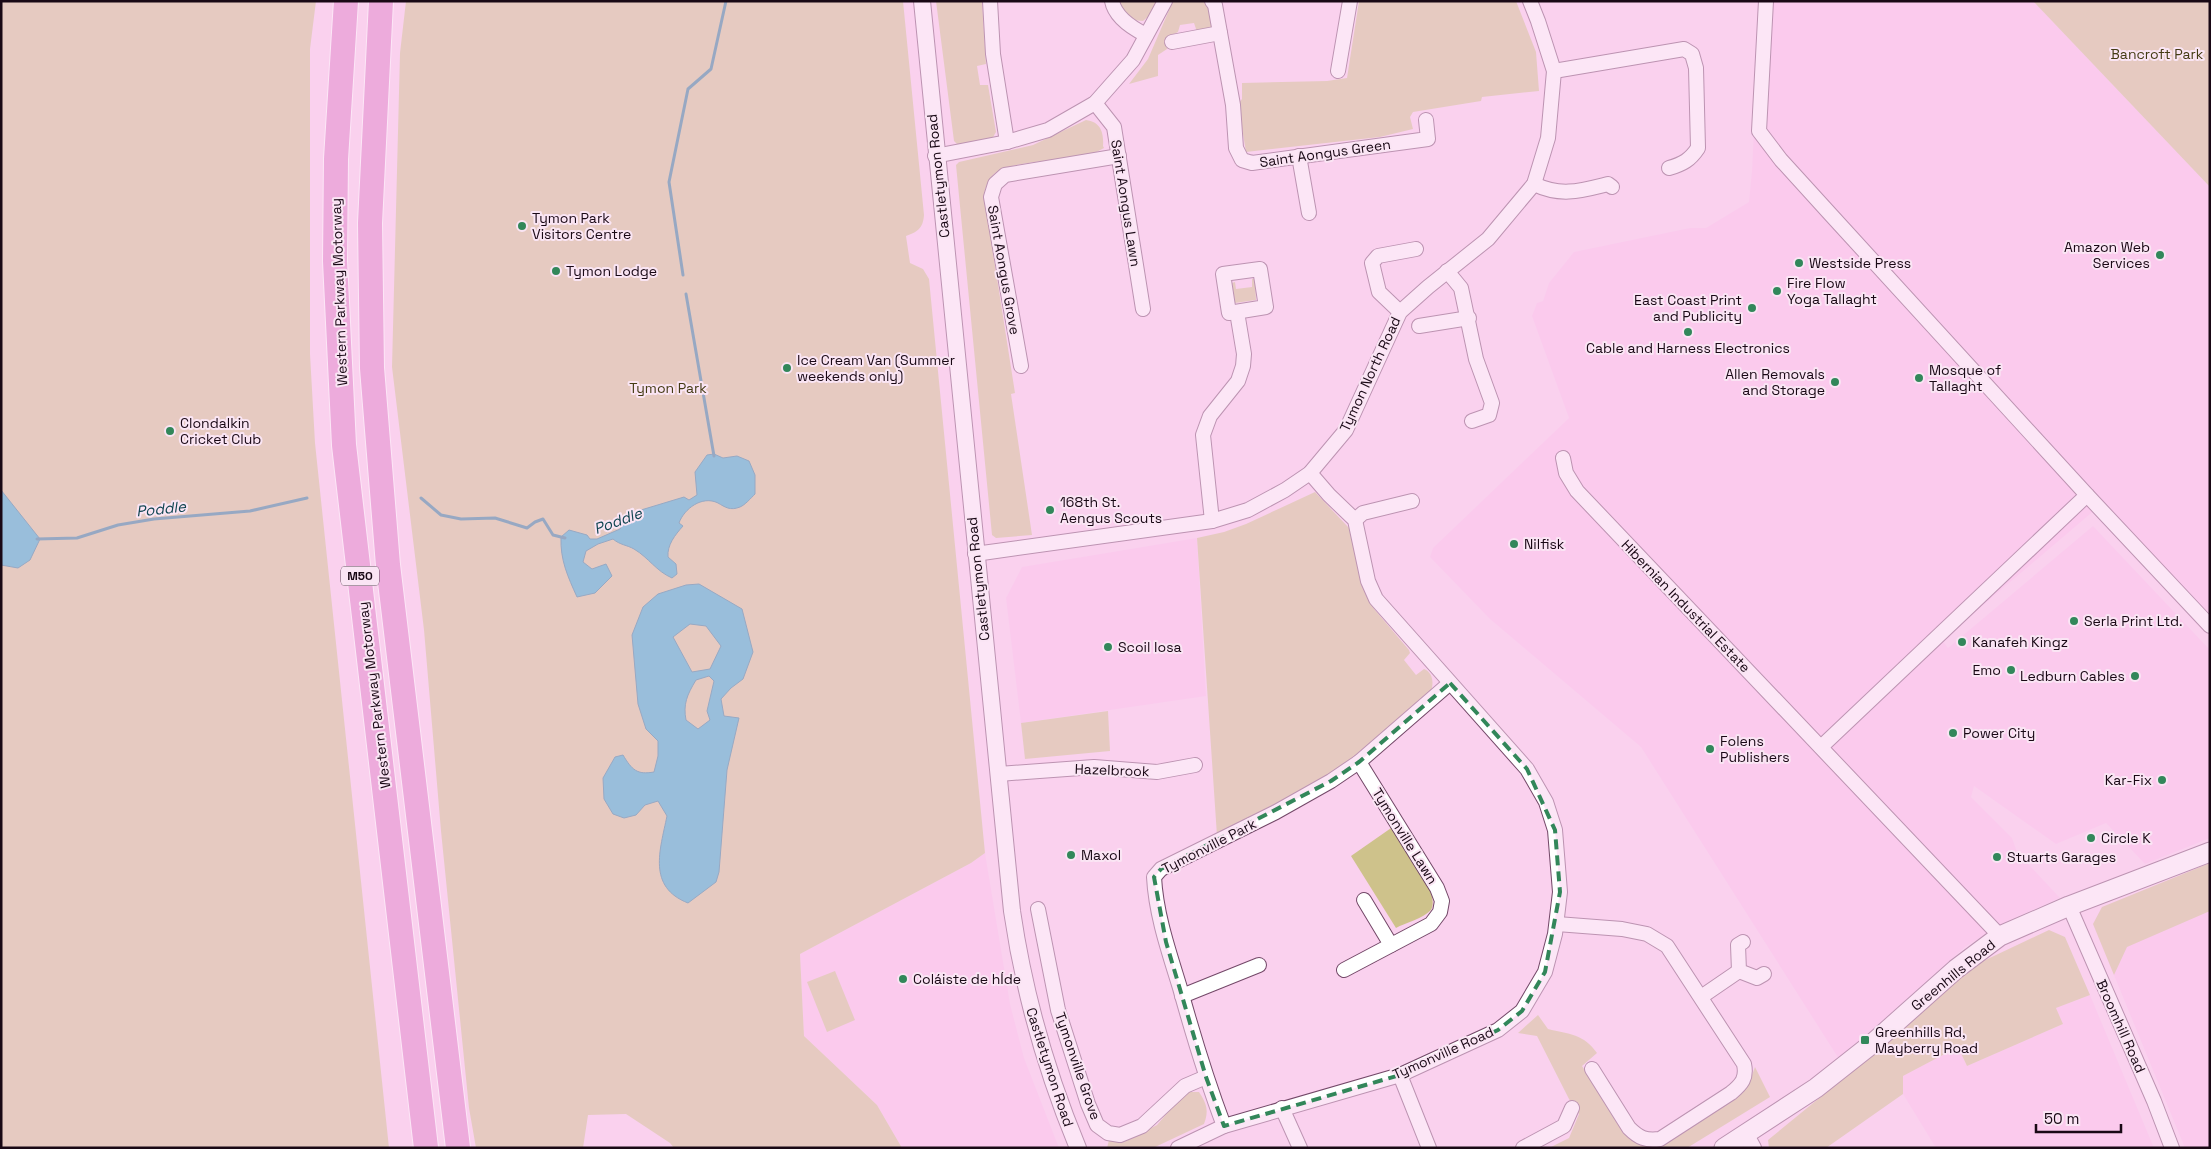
<svg xmlns="http://www.w3.org/2000/svg" width="2211" height="1149" font-family="'Space Grotesk',sans-serif">
  <style>
    .built { fill: #fcc2ec }
    .green { fill: #cec28b }
    .water { fill: #25a7c3; stroke: #21778f; fill-rule: evenodd }
    .lines { fill: none; stroke-linecap: round; stroke-linejoin: round }
    .stream { stroke: #21778f; stroke-width: 3 }
    .minor-casing { stroke: #734868; stroke-width: 16 }
    .tertiary-casing { stroke: #734868; stroke-width: 18 }
    .secondary-casing { stroke: #734868; stroke-width: 21 }
    .motorway-casing { stroke: #fff; stroke-width: 26 }
    .minor { stroke: #fff; stroke-width: 14 }
    .tertiary { stroke: #fff; stroke-width: 16 }
    .secondary { stroke: #fff; stroke-width: 19 }
    .motorway { stroke: #dd7cc6; stroke-width: 24 }
    .marked { fill: none; stroke: #32875a; stroke-width: 4; stroke-dasharray: 10 6; stroke-linejoin: round }
    .poi-dot { fill: #32875a; stroke: #fae5f4; stroke-width: 2 }
    .labels { text-anchor: middle; stroke-width: 4; stroke-linejoin: round; paint-order: stroke }
    .shield { fill: #fae5f4; stroke: #5c4a58; stroke-width: 1 }
    .shield-label { font-size: 12px; font-weight: bold; fill: #190815 }
    .park-label { font-size: 14px; fill: #443b14; stroke: #fae5f4 }
    .street-label { font-size: 14px; fill: #190815; stroke: #fae5f4 }
    .poi-label { font-size: 14px; fill: #190815; stroke: #fae5f4; text-anchor: start }
    .water-label { font-size: 15px; font-style: italic; fill: #0f4450; stroke: #fae5f4 }
  </style>
  <rect width="100%" height="100%" fill="#fad1ee"/>
  <g class="built">
    <polygon points="1760,1 2033,1 2210,187 2210,615 2103,503 1942,640 1948,648 2093,526 2210,650 2210,838 2145,864 2106,823 2056,844 1974,786 1971,797 2012,838 2017,852 2060,898 2005,922 1965,947 1839,1059 1641,747 1490,619 1430,557 1433,548 1569,418 1532,316 1537,303 1543,301 1549,283 1574,252 1690,228 1706,228 1749,202 1752,171"/>
    <polygon points="1197,538 1206,696 1021,723 1006,598 1022,567"/>
    <polygon points="985,853 1010,1004 1024,1058 1059,1148 902,1148 877,1105 804,1036 800,954 971,863"/>
    <polygon points="2210,863 2210,1148 2185,1148 2093,924 2102,907"/>
    <polygon points="2090,995 2154,1148 1936,1148 1903,1094 1903,1076 1958,1047 1967,1066 2063,1024 2056,1008"/>
  </g>
  <g class="green">
    <polygon points="1,1 316,1 310,49 310,354 315,443 389,1148 1,1148"/>
    <path d="M406,1H903L924,215C923,229 917,232 906,236L910,263L923,269L929,279L985,853L971,863L800,954L804,1036L877,1105L902,1148H674L670,1143L626,1114L588,1115L583,1148H476L469,1108L441,831L424,630L392,367L400,53Z"/>
    <polygon points="936,1 982,1 986,64 977,66 980,85 988,85 996,132 992,139 958,145 954,141"/>
    <polygon points="1120,1 1159,1 1150,15 1143,21 1132,20 1121,9"/>
    <polygon points="1173,1 1203,1 1210,8 1213,26 1205,33 1197,32 1194,23 1180,25 1178,32 1166,38 1167,49 1158,55 1158,76 1129,84 1148,59"/>
    <polygon points="1359,1 1516,1 1536,52 1539,91 1482,97 1481,101 1413,112 1410,117 1413,129 1380,137 1246,152 1238,104 1242,99 1242,83 1327,81 1347,78"/>
    <polygon points="2033,1 2210,1 2210,187"/>
    <path d="M1086,120C1101,122 1104,133 1103,146L1104,148L1089,156C1070,159 1014,162 1000,170C990,175 986,185 984,195L1015,393L1011,394L1032,535L996,538L992,535L956,165L959,162L1033,145Z"/>
    <polygon points="1252,279 1255,279 1256,300 1235,303 1232,283 1235,282 1236,289 1252,287"/>
    <path d="M1315,492L1349,528L1363,587L1368,599L1375,610L1409,650L1410,653L1404,660L1416,675L1424,669C1434,673 1434,685 1430,694L1336,771L1310,787L1217,836L1197,538L1224,532L1246,524Z"/>
    <polygon points="1108,711 1110,751 1025,759 1021,723"/>
    <path d="M1394,826C1403,841 1442,895 1431,910C1424,918 1405,923 1396,928L1351,856Z"/>
    <polygon points="2210,863 2210,911 2127,947 2114,975 2093,924 2102,907"/>
    <polygon points="2049,930 2065,937 2090,995 2056,1008 2063,1024 1967,1066 1958,1047 1903,1076 1903,1094 1826,1148 1769,1148 1768,1140 1878,1050 1977,964"/>
    <polygon points="835,971 855,1020 827,1032 807,982"/>
    <path d="M1538,1015L1548,1029C1569,1034 1584,1034 1597,1053L1582,1066L1621,1125L1646,1146L1749,1083L1755,1067L1770,1097L1687,1148H1549L1569,1138L1579,1114L1569,1099L1537,1036L1518,1033Z"/>
    <path d="M1185,1092H1199C1207,1104 1209,1111 1204,1124L1153,1148H1107L1109,1140L1124,1142L1157,1125Z"/>
  </g>
  <g class="water">
    <path d="M714,454L723,458L737,456L749,461L755,475V494C751,498 745,505 740,507C730,511 725,507 718,503C702,495 684,509 679,523L683,526C675,535 667,545 668,557L676,564L677,574L672,578C656,571 649,558 634,549C627,545 620,545 613,539L598,544L586,551L583,562L592,569L606,564L612,576L595,593L577,597C568,577 560,560 561,537L569,530L587,535L590,539H597L620,529L627,517L641,510L684,497L689,500L697,495L695,472L707,455Z"/>
    <polygon points="1,490 40,539 30,560 18,568 1,565"/>
    <path d="M699,584L742,609L753,652L743,679L731,688L721,699L724,716L739,718L727,770L719,872L716,882L688,903C647,887 660,850 667,816L658,801L645,805L636,815L624,818L613,814L604,799L603,778L615,757L623,755C632,770 637,775 654,772L658,756V741L646,729L638,704L632,635L643,607L658,594L686,585ZM690,624L706,626L721,646L710,669L692,672L673,637ZM709,676L714,681L707,711L710,720L698,729L686,720C683,704 687,695 696,680Z"/>
  </g>
  <g class="lines">
    <g class="stream">
      <polyline points="683,275 669,182 688,89 711,69 726,1"/>
      <polyline points="686,294 714,456"/>
      <polyline points="421,498 441,515 461,519 495,518 527,528 535,522 543,519 553,535 565,538"/>
      <polyline points="37,539 77,538 118,525 154,519 250,511 307,498"/>
    </g>
    <defs>
      <g id="minor">
        <polyline points="990,1 993,54 1007,142"/>
        <path d="M1112,1C1115,17 1132,28 1146,35"/>
        <polyline points="1212,1 1215,5 1233,105 1236,148 1242,160 1252,163 1428,139 1426,120"/>
        <polyline points="1766,1 1759,131 1781,160 1832,216 2087,495 2210,626"/>
        <polyline points="1172,42 1220,33"/>
        <polyline points="1338,71 1350,1"/>
        <path d="M1554,71L1684,49L1692,54L1696,68L1698,148C1690,160 1683,164 1669,168"/>
        <polyline points="1095,103 1114,127 1143,309"/>
        <polyline points="935,156 1007,142 1048,130 1095,103 1133,60 1165,1"/>
        <polyline points="1299,156 1309,213"/>
        <path d="M1534,184C1561,197 1580,191 1608,184L1612,187"/>
        <polygon points="1260,269 1266,307 1229,313 1223,274"/>
        <polyline points="1447,271 1461,288 1476,359 1492,403 1489,415 1472,421"/>
        <polyline points="1400,312 1379,292 1372,263 1378,256 1416,249"/>
        <polyline points="1419,326 1469,318"/>
        <polyline points="1021,366 991,197 995,184 1005,175 1119,156"/>
        <polyline points="1563,458 1566,473 1577,491 2000,936"/>
        <polyline points="1355,520 1363,513 1412,501"/>
        <polyline points="1212,521 1203,435 1210,416 1238,381 1243,366 1244,354 1237,312"/>
        <polyline points="975,554 1212,521 1248,510 1285,490 1310,473 1346,430 1400,312 1428,287 1488,239 1534,184 1548,138 1554,71 1538,21 1530,1"/>
        <polyline points="1821,747 2087,495"/>
        <polyline points="999,774 1094,767 1157,772 1195,765"/>
        <polyline points="1364,900 1391,945"/>
        <polyline points="2069,906 2154,1101 2172,1148"/>
        <polyline points="1038,909 1058,1010 1088,1104 1097,1125 1108,1133 1120,1135 1142,1126 1185,1086 1206,1077"/>
        <path d="M1557,924L1622,929L1647,934L1667,946L1744,1064C1747,1078 1742,1084 1731,1093L1660,1139C1646,1141 1639,1138 1629,1128L1592,1069"/>
        <polyline points="1743,942 1738,945 1739,971 1757,978 1764,974"/>
        <polyline points="1344,970 1431,924 1440,912 1442,901 1437,888 1359,762"/>
        <polyline points="1182,996 1259,965"/>
        <polyline points="1701,997 1739,971"/>
        <polyline points="1400,1075 1429,1148"/>
        <polyline points="1282,1108 1300,1148"/>
        <path d="M1224,1126C1207,1081 1193,1035 1180,988C1169,952 1156,915 1154,877L1161,869L1276,812L1331,781L1359,762L1450,683"/>
        <polyline points="1178,1148 1224,1126 1400,1075 1498,1030 1522,1011 1545,972 1555,934 1560,892 1555,830 1546,802 1527,769 1376,599 1368,581 1355,520 1329,495 1310,473"/>
        <polyline points="1523,1148 1564,1126 1572,1108"/>
      </g>
      <g id="tertiary">
        <path d="M922,1L1012,911C1024,993 1046,1071 1078,1148"/>
        <polyline points="1746,1135 1753,1148"/>
      </g>
      <polyline id="secondary" points="1724,1148 1816,1088 1873,1043 1956,969 2000,936 2069,906 2210,852"/>
      <g id="motorway">
        <polyline points="346,1 336,159 335,261 344,445 426,1148"/>
        <polyline points="381,1 370,223 372,368 388,565 458,1148"/>
      </g>
    </defs>
    <use href="#minor" class="minor-casing"/>
    <use href="#tertiary" class="tertiary-casing"/>
    <use href="#secondary" class="secondary-casing"/>
    <use href="#motorway" class="motorway-casing"/>
    <use href="#minor" class="minor"/>
    <use href="#tertiary" class="tertiary"/>
    <use href="#secondary" class="secondary"/>
    <use href="#motorway" class="motorway"/>
  </g>
  <path d="M0 0H2211V1149H0ZM1450,683L1527,769L1555,830L1560,892L1545,972L1522,1011L1498,1030L1400,1075L1224,1126L1206,1077L1166,942L1154,877L1161,869L1331,781L1359,762Z" fill="#fad1ee" fill-opacity=".55" fill-rule="evenodd"/>
  <path class="marked" d="M1450,683L1527,769L1555,830L1560,892L1545,972L1522,1011L1498,1030L1400,1075L1224,1126L1206,1077L1166,942L1154,877L1161,869L1331,781L1359,762Z"/>
  <g class="poi-dot">
    <circle cx="522" cy="226" r="5"/>
    <circle cx="2160" cy="255" r="5"/>
    <circle cx="1799" cy="263" r="5"/>
    <circle cx="556" cy="271" r="5"/>
    <circle cx="1777" cy="291" r="5"/>
    <circle cx="1752" cy="308" r="5"/>
    <circle cx="1688" cy="332" r="5"/>
    <circle cx="787" cy="368" r="5"/>
    <circle cx="1919" cy="378" r="5"/>
    <circle cx="1835" cy="382" r="5"/>
    <circle cx="170" cy="431" r="5"/>
    <circle cx="1050" cy="510" r="5"/>
    <circle cx="1514" cy="544" r="5"/>
    <circle cx="2074" cy="621" r="5"/>
    <circle cx="1962" cy="642" r="5"/>
    <circle cx="1108" cy="647" r="5"/>
    <circle cx="2011" cy="670" r="5"/>
    <circle cx="2135" cy="676" r="5"/>
    <circle cx="1953" cy="733" r="5"/>
    <circle cx="1710" cy="749" r="5"/>
    <circle cx="2162" cy="780" r="5"/>
    <circle cx="2091" cy="838" r="5"/>
    <circle cx="1071" cy="855" r="5"/>
    <circle cx="1997" cy="857" r="5"/>
    <circle cx="903" cy="979" r="5"/>
    <rect x="1860" y="1035" width="10" height="10" rx="2.5"/>
  </g>
  <g class="labels">
    <rect class="shield" x="341" y="566.5" width="38" height="19" rx="4"/>
    <g class="shield-label">
      <text x="360" y="580">M50</text>
    </g>
    <g class="park-label">
      <text x="2157" y="59">Bancroft Park</text>
      <text x="668" y="393">Tymon Park</text>
    </g>
    <g class="street-label">
      <text transform="translate(1325 153) rotate(-8)" y="5">Saint Aongus Green</text>
      <text transform="translate(938 176) rotate(-96)" y="5">Castletymon Road</text>
      <text transform="translate(1126 203) rotate(81)" y="5">Saint Aongus Lawn</text>
      <text transform="translate(1004 270) rotate(80)" y="5">Saint Aongus Grove</text>
      <text transform="translate(339 292) rotate(-92)" y="5">Western Parkway Motorway</text>
      <text transform="translate(1370 374) rotate(-65)" y="5">Tymon North Road</text>
      <text transform="translate(978 579) rotate(-96)" y="5">Castletymon Road</text>
      <text transform="translate(1686 606) rotate(46)" y="5">Hibernian Industrial Estate</text>
      <text transform="translate(374 695) rotate(-97)" y="5">Western Parkway Motorway</text>
      <text transform="translate(1112 770) rotate(2)" y="5">Hazelbrook</text>
      <text transform="translate(1405 836) rotate(58)" y="5">Tymonville Lawn</text>
      <text transform="translate(1209 846) rotate(-27)" y="5">Tymonville Park</text>
      <text transform="translate(1953 975) rotate(-39)" y="5">Greenhills Road</text>
      <text transform="translate(2121 1026) rotate(66)" y="5">Broomhill Road</text>
      <text transform="translate(1443 1053) rotate(-24)" y="5">Tymonville Road</text>
      <text transform="translate(1078 1066) rotate(71)" y="5">Tymonville Grove</text>
      <text transform="translate(1050 1067) rotate(72)" y="5">Castletymon Road</text>
    </g>
    <g class="poi-label">
      <text x="532" y="223">Tymon Park<tspan x="532" dy="16">Visitors Centre</tspan></text>
      <text x="2150" y="252" text-anchor="end">Amazon Web<tspan x="2150" dy="16">Services</tspan></text>
      <text x="1809" y="268">Westside Press</text>
      <text x="566" y="276">Tymon Lodge</text>
      <text x="1787" y="288">Fire Flow<tspan x="1787" dy="16">Yoga Tallaght</tspan></text>
      <text x="1742" y="305" text-anchor="end">East Coast Print<tspan x="1742" dy="16">and Publicity</tspan></text>
      <text x="1688" y="353" text-anchor="middle">Cable and Harness Electronics</text>
      <text x="797" y="365">Ice Cream Van (Summer<tspan x="797" dy="16">weekends only)</tspan></text>
      <text x="1929" y="375">Mosque of<tspan x="1929" dy="16">Tallaght</tspan></text>
      <text x="1825" y="379" text-anchor="end">Allen Removals<tspan x="1825" dy="16">and Storage</tspan></text>
      <text x="180" y="428">Clondalkin<tspan x="180" dy="16">Cricket Club</tspan></text>
      <text x="1060" y="507">168th St.<tspan x="1060" dy="16">Aengus Scouts</tspan></text>
      <text x="1524" y="549">Nilfisk</text>
      <text x="2084" y="626">Serla Print Ltd.</text>
      <text x="1972" y="647">Kanafeh Kingz</text>
      <text x="1118" y="652">Scoil Iosa</text>
      <text x="2001" y="675" text-anchor="end">Emo</text>
      <text x="2125" y="681" text-anchor="end">Ledburn Cables</text>
      <text x="1963" y="738">Power City</text>
      <text x="1720" y="746">Folens<tspan x="1720" dy="16">Publishers</tspan></text>
      <text x="2152" y="785" text-anchor="end">Kar-Fix</text>
      <text x="2101" y="843">Circle K</text>
      <text x="1081" y="860">Maxol</text>
      <text x="2007" y="862">Stuarts Garages</text>
      <text x="913" y="984">Coláiste de hÍde</text>
      <text x="1875" y="1037">Greenhills Rd,<tspan x="1875" dy="16">Mayberry Road</tspan></text>
    </g>
    <g class="water-label">
      <text transform="translate(161 509) rotate(-6)" y="5">Poddle</text>
      <text transform="translate(618 521) rotate(-20)" y="5">Poddle</text>
    </g>
  </g>
  <rect width="2211" height="1149" fill="none" stroke="#190815" stroke-width="5"/>
  <path d="M2036 1124v8h85v-8" fill="none" stroke="#190815" stroke-width="2.5"/>
  <text x="2044" y="1124" font-size="15" fill="#190815" stroke="#fae5f4" stroke-width="4" paint-order="stroke">50 m</text>
</svg>
